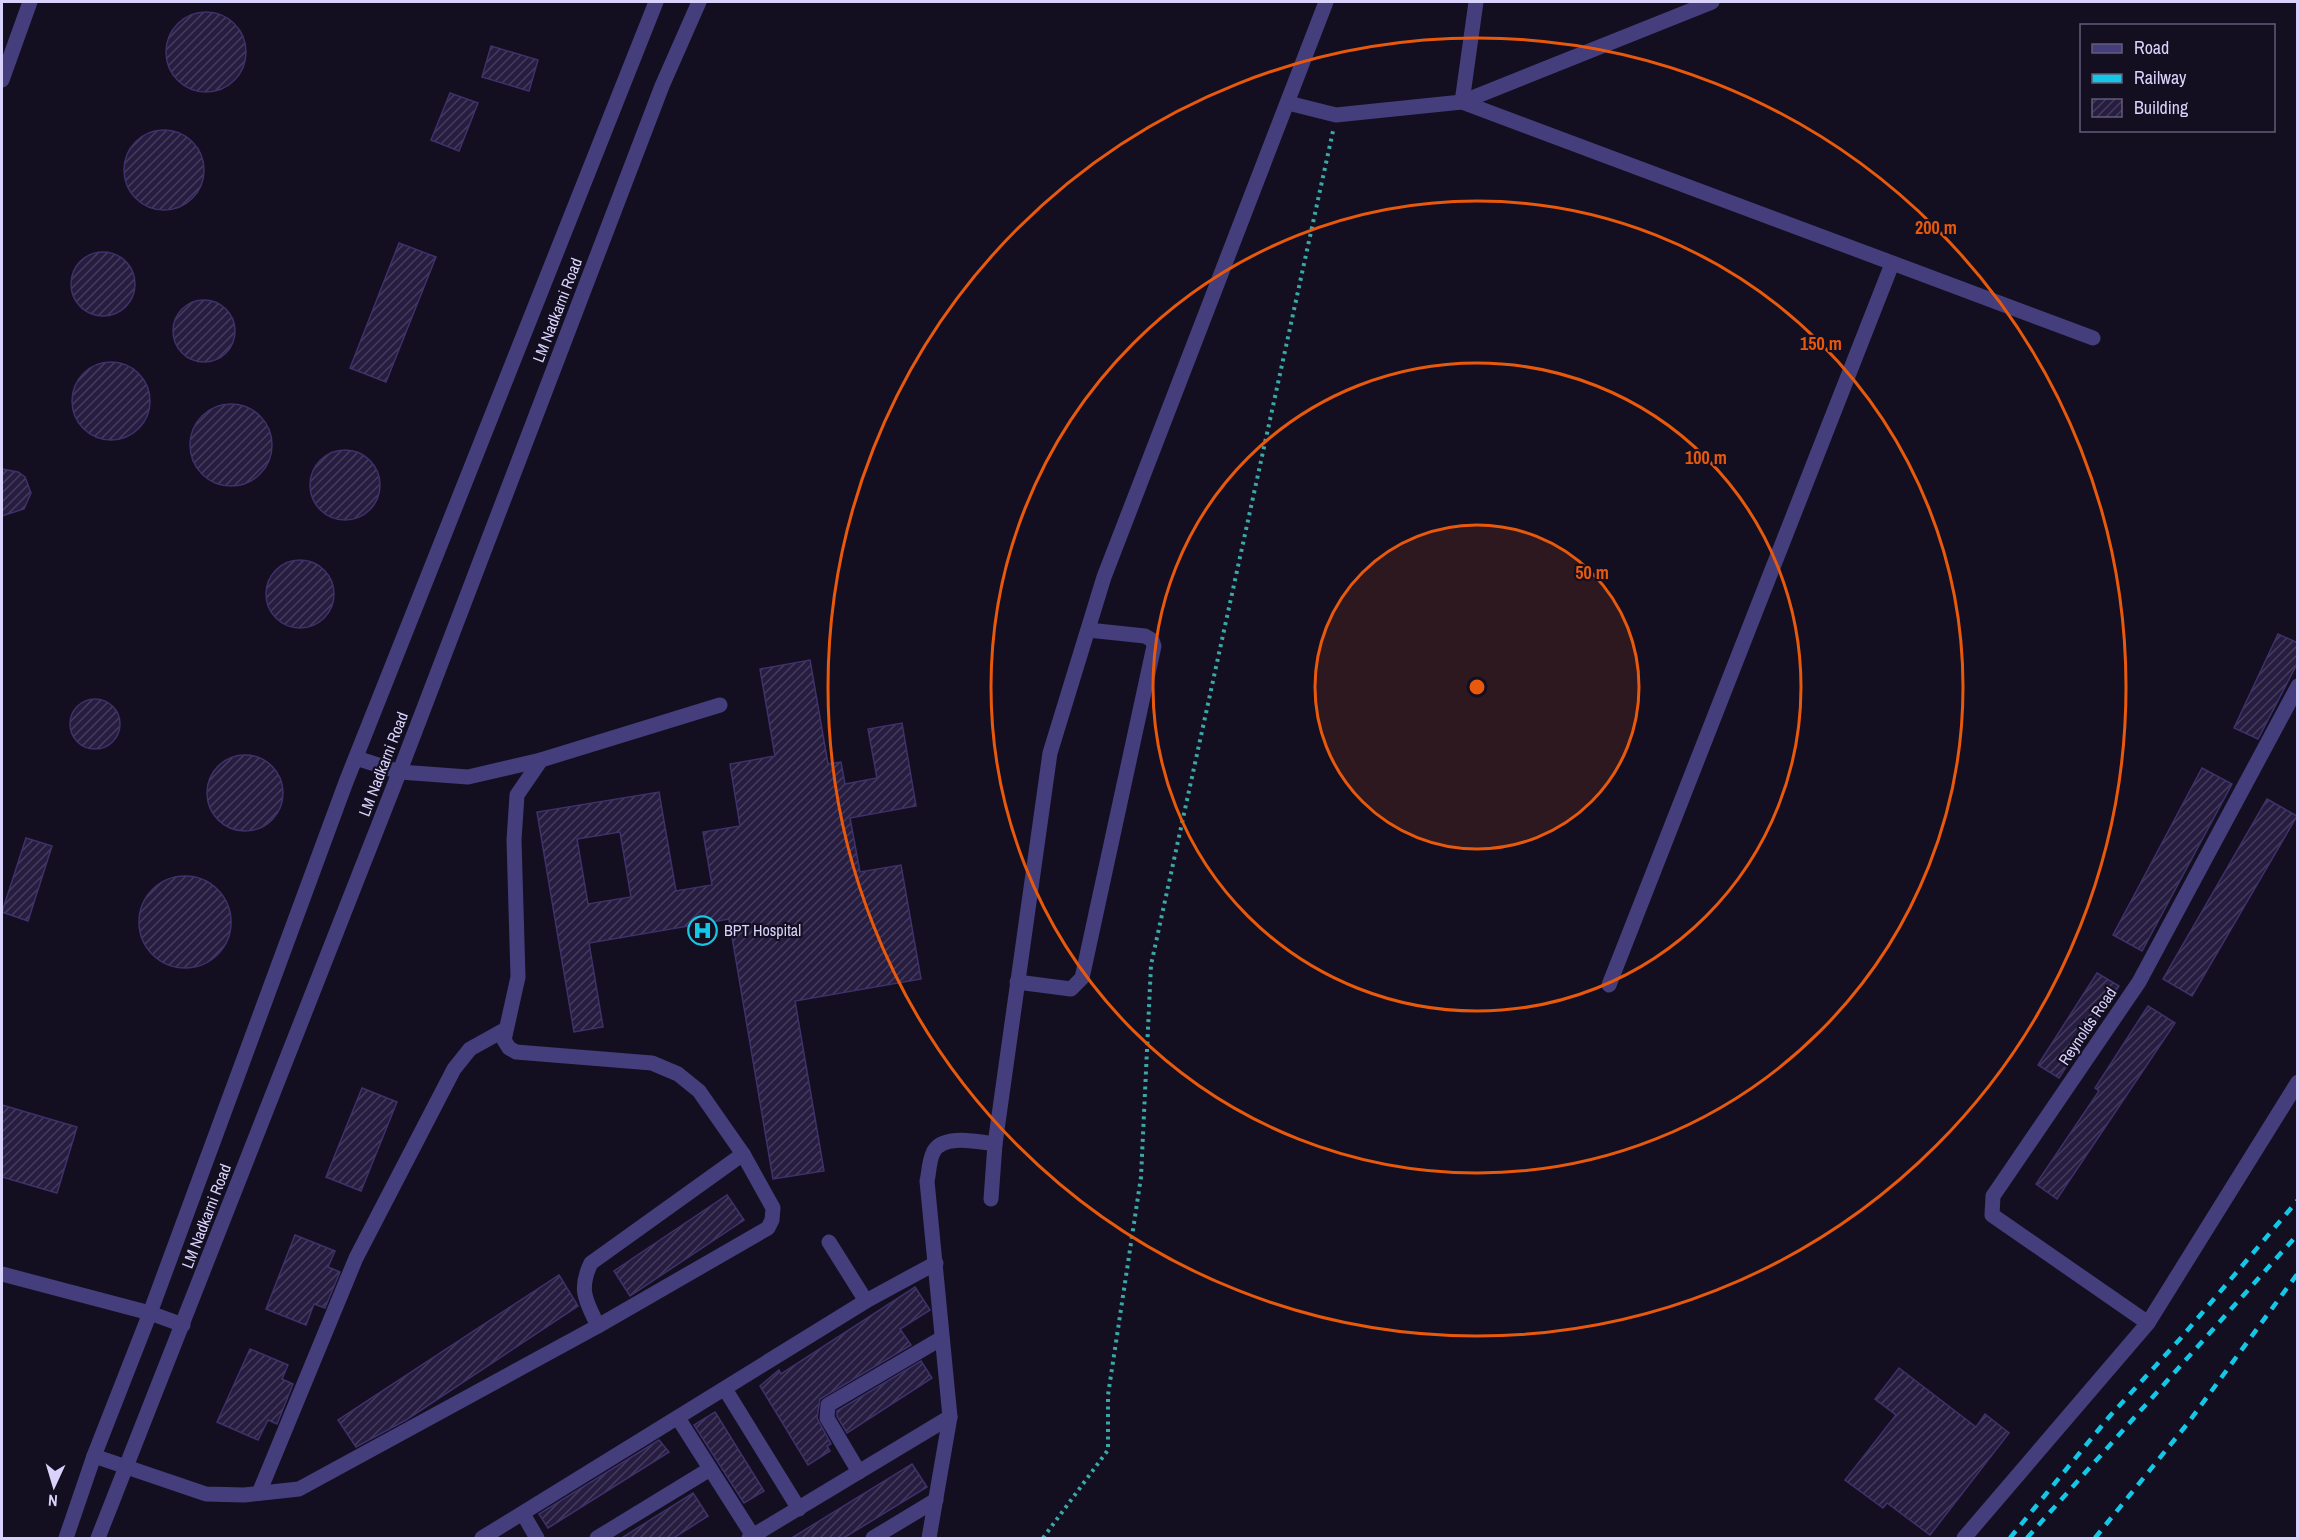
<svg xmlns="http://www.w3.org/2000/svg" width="2299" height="1540" font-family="'Archivo Narrow',sans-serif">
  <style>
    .building { fill: url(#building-hatch); stroke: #3f316a; stroke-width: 1.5; fill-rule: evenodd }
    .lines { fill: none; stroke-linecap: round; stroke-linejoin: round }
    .path { stroke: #39a9a8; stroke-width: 4; stroke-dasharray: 3 4.5; stroke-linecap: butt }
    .minor { stroke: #443e7c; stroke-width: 15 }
    .rail { stroke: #14c7e6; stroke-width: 4.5; stroke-dasharray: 9 8; stroke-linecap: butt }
    .ring { fill: none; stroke: #e8590c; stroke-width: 3 }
    .labels { text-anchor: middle; stroke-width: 4.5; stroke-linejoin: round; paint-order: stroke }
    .street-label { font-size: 16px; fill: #d9d3fb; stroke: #130f21 }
    .poi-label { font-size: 16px; fill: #d9d3fb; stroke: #130f21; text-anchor: start }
    .centre { fill: #e8590c; stroke: #130f21; stroke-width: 3 }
    .ring-label { font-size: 18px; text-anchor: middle; font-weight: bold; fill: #e8590c; stroke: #130f21; stroke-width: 4.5; stroke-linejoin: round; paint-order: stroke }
  </style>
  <defs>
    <pattern id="building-hatch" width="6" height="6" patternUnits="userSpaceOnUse" patternTransform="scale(1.5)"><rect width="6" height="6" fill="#261d40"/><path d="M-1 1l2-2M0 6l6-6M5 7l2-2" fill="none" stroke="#453d5c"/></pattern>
  </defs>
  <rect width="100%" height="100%" fill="#130f21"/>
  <g class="building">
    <circle cx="206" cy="52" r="40"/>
    <polygon points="491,46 538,60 529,91 482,77"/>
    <polygon points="450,93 478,103 459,151 431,140"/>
    <circle cx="164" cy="170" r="40"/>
    <polygon points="399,243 436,257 386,382 350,368"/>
    <circle cx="103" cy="284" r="32"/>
    <circle cx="204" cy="331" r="31"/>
    <circle cx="111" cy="401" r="39"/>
    <circle cx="231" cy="445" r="41"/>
    <circle cx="345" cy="485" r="35"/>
    <polygon points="2,469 18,472 25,477 31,493 24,509 2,516"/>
    <circle cx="300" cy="594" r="34"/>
    <polygon points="2278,634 2298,643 2298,662 2258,739 2234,728"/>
    <path d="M810,660L828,764L841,762L845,784L877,778L868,729L902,723L916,806L850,818L860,872L901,865L921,979L795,1001L824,1171L773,1179L729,919L589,943L603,1027L574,1032L537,812L659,792L676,891L712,885L703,832L740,826L730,764L775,756L760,669ZM620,832L631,897L588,904L577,839Z"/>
    <circle cx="95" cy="724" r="25"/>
    <circle cx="245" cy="793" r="38"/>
    <polygon points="2202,768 2232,784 2142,951 2113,935"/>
    <polygon points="2267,799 2297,816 2192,996 2163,979"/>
    <polygon points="26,838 52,846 28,921 2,912"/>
    <circle cx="185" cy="922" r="46"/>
    <polygon points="2097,973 2119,986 2059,1078 2038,1065"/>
    <polygon points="2148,1006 2175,1023 2057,1199 2036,1184 2099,1091 2095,1088"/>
    <polygon points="362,1088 397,1102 361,1191 326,1177"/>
    <polygon points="2,1105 77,1127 57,1193 2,1177"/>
    <polygon points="727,1195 744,1220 630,1296 614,1271"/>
    <polygon points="295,1235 335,1251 328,1267 340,1272 325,1308 314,1304 306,1325 266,1309"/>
    <polygon points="559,1275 578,1306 406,1420 356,1447 338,1420"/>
    <polygon points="915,1287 930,1310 900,1329 911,1345 820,1399 817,1418 831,1444 827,1446 830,1451 808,1465 760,1386 779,1370 781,1374"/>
    <polygon points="250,1349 288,1365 282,1379 293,1384 277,1424 268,1420 258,1440 217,1422"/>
    <polygon points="921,1361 932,1378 847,1433 837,1416 837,1411"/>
    <polygon points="1899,1368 1976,1427 1985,1414 2009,1433 1930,1535 1887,1503 1883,1508 1845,1480 1896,1415 1875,1399"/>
    <polygon points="715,1412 764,1491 744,1503 694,1425"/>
    <polygon points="659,1440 669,1452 548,1528 539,1514"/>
    <polygon points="912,1464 927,1487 842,1539 790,1539"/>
    <polygon points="693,1493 708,1516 672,1539 620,1539"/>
  </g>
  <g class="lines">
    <polyline class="path" points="1043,1538 1108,1450 1108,1395 1141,1177 1151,965 1333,131"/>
    <g class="minor">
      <polyline points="1476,2 1462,102 2093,338"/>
      <polyline points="2,80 30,2"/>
      <polyline points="1288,103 1336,115 1462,102 1712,2"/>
      <polyline points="356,758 400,772 468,777 541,760"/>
      <polyline points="1017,982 1071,989 1082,978 1154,646 1152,640 1145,636 1088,630"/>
      <polyline points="1609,985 1892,264"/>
      <polyline points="991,1199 995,1144 1050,753 1104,577 1326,2"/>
      <polyline points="829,1242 866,1301"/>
      <polyline points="2,1274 150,1313 183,1325"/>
      <polyline points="2148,1323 1992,1215 1993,1196 2139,982 2298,686"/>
      <path d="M598,1326C586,1301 578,1290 591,1263L743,1154"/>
      <polyline points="725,1389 799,1509"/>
      <polyline points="678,1418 753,1536"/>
      <polyline points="94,1456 206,1494 244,1495 299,1489 598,1326 768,1228 772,1220 773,1208 743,1154 699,1091 678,1074 652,1063 516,1052 509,1048 504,1040 518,977 514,840 517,795 541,760 720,705"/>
      <polyline points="859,1472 827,1418 828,1405 942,1338"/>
      <polyline points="259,1493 356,1258 454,1069 470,1049 506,1029"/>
      <polyline points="523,1514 537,1538"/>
      <polyline points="66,1538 94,1456 150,1313 346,782 656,2"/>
      <polyline points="98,1538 401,768 662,86 699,2"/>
      <polyline points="482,1538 866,1301 936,1263"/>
      <polyline points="597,1538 710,1469"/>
      <polyline points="749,1538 950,1417"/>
      <polyline points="873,1538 936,1500"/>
      <path d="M929,1538L950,1417L927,1181C929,1173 929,1161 933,1153C941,1133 979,1142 995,1144"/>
      <polyline points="1964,1538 2148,1323 2298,1082"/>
    </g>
    <g class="rail">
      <polyline points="2010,1538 2109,1417 2180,1339 2298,1200"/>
      <polyline points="2027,1538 2298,1234"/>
      <polyline points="2095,1538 2188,1423 2298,1273"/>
    </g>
  </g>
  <circle cx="1477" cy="687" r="162" fill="#e8590c" fill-opacity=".12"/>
  <g class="ring">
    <circle cx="1477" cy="687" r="162"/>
    <circle cx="1477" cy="687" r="324"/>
    <circle cx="1477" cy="687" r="486"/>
    <circle cx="1477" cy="687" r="649"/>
  </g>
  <defs>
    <symbol id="hospital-ring" viewBox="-11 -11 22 22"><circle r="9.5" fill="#130f21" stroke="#14c7e6" stroke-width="1.5"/><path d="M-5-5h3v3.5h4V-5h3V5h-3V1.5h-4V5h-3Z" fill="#14c7e6"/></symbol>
  </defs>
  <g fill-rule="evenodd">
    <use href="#hospital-ring" x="686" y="914" width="33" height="33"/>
  </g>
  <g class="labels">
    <g class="street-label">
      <text transform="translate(557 310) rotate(-69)" y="6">LM Nadkarni Road</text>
      <text transform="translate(383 764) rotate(-69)" y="6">LM Nadkarni Road</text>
      <text transform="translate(2087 1026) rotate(-56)" y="6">Reynolds Road</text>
      <text transform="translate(206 1216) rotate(-69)" y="6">LM Nadkarni Road</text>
    </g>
    <g class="poi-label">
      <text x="724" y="936">BPT Hospital</text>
    </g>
  </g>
  <circle cx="1477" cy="687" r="9" class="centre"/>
  <g class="ring-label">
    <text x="1936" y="234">200 m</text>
    <text x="1821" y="350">150 m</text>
    <text x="1706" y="464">100 m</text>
    <text x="1592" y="579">50 m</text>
  </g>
  <rect width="2299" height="1540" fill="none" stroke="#d9d3fb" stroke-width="6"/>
  <rect x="2080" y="24" width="195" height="108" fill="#130f21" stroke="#625d78" stroke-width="1.5"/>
  <rect x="2092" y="44" width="30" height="9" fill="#443e7c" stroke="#625d78" stroke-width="1.5"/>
  <text x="2134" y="54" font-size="18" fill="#d9d3fb">Road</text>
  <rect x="2092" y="74" width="30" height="9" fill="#14c7e6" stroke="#625d78" stroke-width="1.5"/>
  <text x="2134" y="84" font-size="18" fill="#d9d3fb">Railway</text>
  <rect x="2092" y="99" width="30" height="18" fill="url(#building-hatch)" stroke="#625d78" stroke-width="1.5"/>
  <text x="2134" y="114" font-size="18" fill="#d9d3fb">Building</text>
  <g transform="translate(54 1486) rotate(184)" stroke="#130f21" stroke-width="4.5" paint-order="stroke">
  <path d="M0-4.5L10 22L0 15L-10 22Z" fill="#d9d3fb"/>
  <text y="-9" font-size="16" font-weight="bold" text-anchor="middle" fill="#d9d3fb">N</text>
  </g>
</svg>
